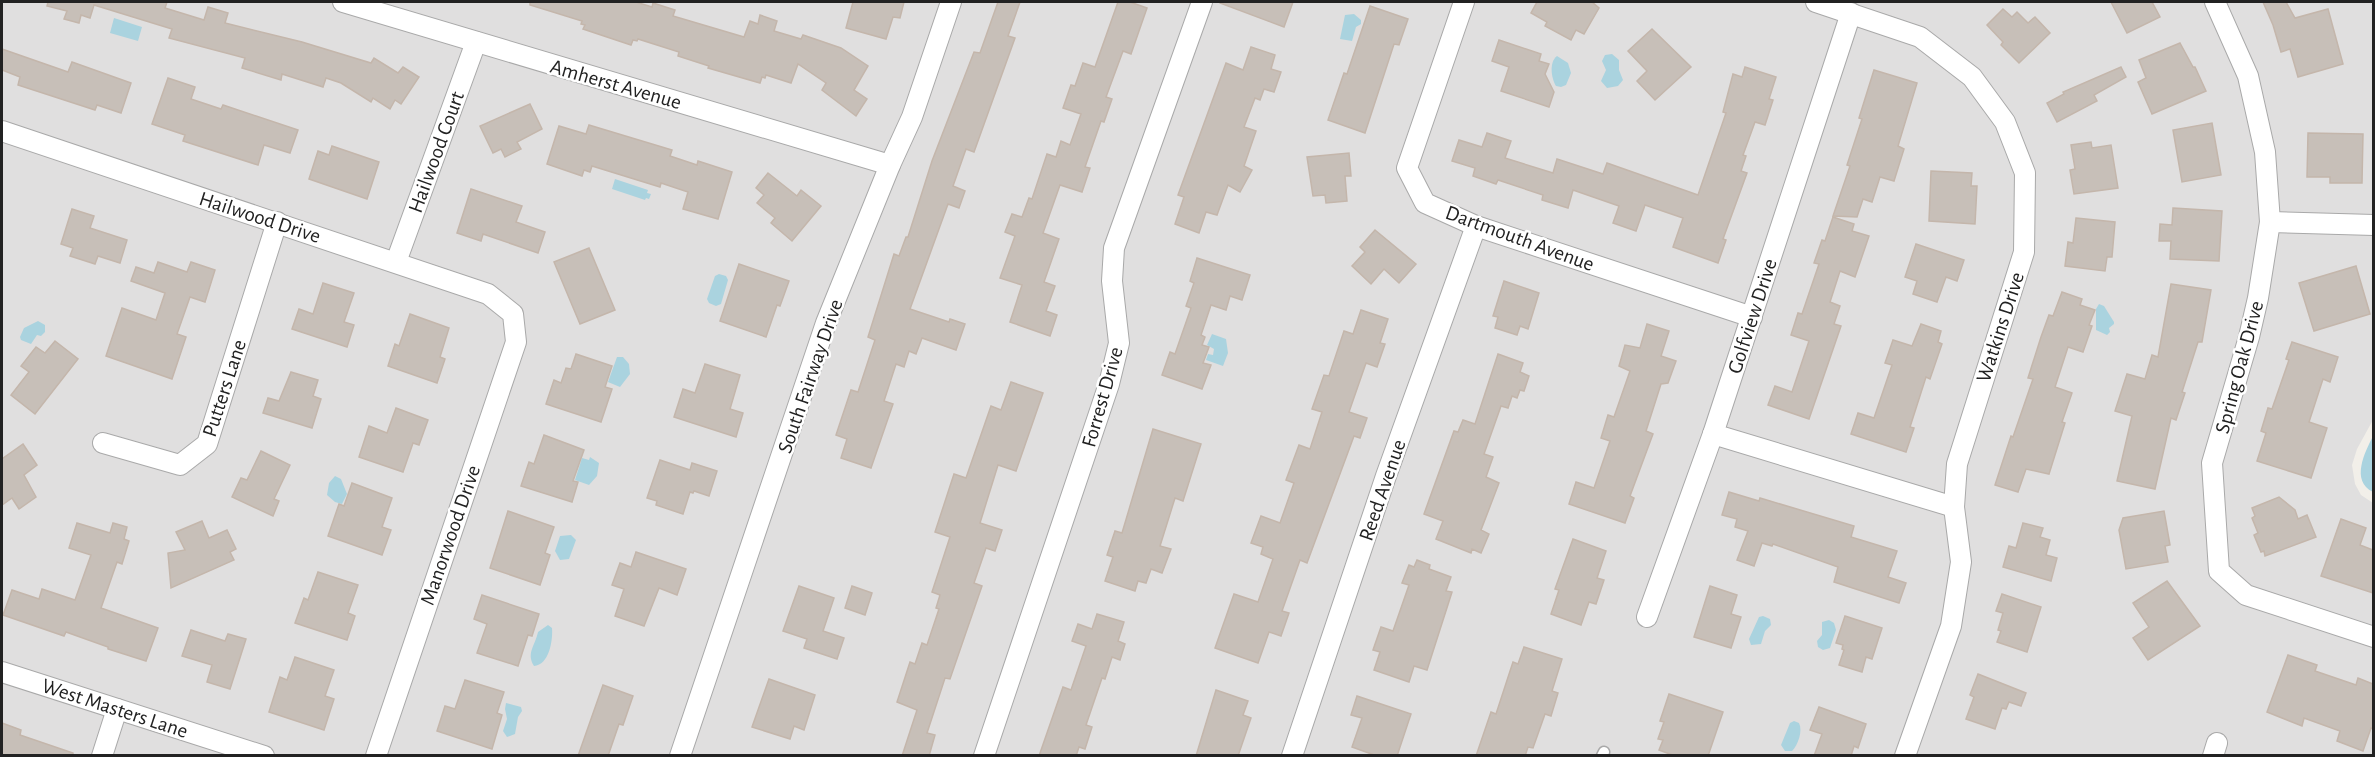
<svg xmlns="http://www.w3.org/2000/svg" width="2375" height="757" font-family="'Alegreya Sans',sans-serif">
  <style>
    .residential { fill: #e0dfdf }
    .water { fill: #aad3df }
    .building { fill: #c7bfb8; stroke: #c4b6ab; stroke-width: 1.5 }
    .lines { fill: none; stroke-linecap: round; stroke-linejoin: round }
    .lane-casing { stroke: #a9a9a9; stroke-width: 13 }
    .street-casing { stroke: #a9a9a9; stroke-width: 22 }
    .lane { stroke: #fff; stroke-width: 10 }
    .street { stroke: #fff; stroke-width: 20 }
    .labels { text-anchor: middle; stroke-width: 5; stroke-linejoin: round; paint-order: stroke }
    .street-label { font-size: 21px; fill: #222; stroke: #fff }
  </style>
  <rect width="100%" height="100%" fill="#f2efe9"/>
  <polygon class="residential" points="2,2 2370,2 2374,7 2374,418 2357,449 2352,465 2355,484 2361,495 2373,503 2373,755 2,755"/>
  <g class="water">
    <polygon points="1354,14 1361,20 1361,24 1356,27 1352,41 1340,39 1345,15"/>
    <polygon points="114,18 142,27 138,41 110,33"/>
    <polygon points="1612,54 1619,60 1619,70 1623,80 1618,86 1607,88 1601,81 1606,70 1602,61 1605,55"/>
    <path d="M1557,56L1568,63L1571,73L1566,85L1561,87L1556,86C1551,78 1549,62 1557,56Z"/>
    <polygon points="615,179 648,190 647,193 651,194 649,199 646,198 645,200 612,189"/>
    <polygon points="719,274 726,276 728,280 721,304 716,306 709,303 707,299 715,276"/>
    <polygon points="2099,304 2104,306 2114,322 2114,324 2109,328 2110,332 2107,335 2096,330 2096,309"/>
    <polygon points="38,321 45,325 45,332 41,336 37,335 31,344 21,340 20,337 24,328"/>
    <polygon points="1212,334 1226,339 1228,353 1223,366 1206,360 1208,354 1213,355 1214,349 1207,345"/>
    <polygon points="617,357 623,357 629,364 630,374 620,387 608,382"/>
    <path d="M2373,436L2374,492H2373C2350,481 2365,452 2373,436Z"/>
    <polygon points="590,457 599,463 597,476 589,485 575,480 582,458 589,460"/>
    <polygon points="335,476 341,479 347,494 342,504 335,502 327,495 329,483"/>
    <polygon points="571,535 576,540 569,559 560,560 555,551 560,536"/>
    <polygon points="1763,616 1770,619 1771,625 1765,631 1761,644 1751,645 1749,639 1759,617"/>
    <polygon points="1829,620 1834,623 1836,630 1830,648 1823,650 1818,647 1817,641 1822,635 1822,622"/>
    <path d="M548,625L552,628C553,641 549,665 534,666C526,653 535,646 538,632Z"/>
    <polygon points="506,703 521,707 522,711 518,717 515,734 507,737 503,731 507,719 505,709"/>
    <path d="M1794,721L1799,723C1803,731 1798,745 1792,751H1785L1781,745L1790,723Z"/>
  </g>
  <g class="building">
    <polygon points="48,2 167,2 165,8 204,20 208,7 228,13 225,23 302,42 371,63 374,58 398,73 403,67 419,77 401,104 395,100 390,109 373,98 371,102 341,83 326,78 323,87 282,74 281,80 242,68 245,58 169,38 172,29 94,5 90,18 81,15 79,23 64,19 67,11 47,6"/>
    <polygon points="530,2 636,2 652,7 653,3 675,10 673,16 744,37 750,21 758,24 760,15 777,21 774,31 801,39 803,35 841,48 868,66 854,90 867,99 856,116 822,90 826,83 798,64 791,83 766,75 765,78 762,77 760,83 708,68 709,66 678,56 679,52 638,39 637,41 633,40 631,45 583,29 585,25 581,24 582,21 530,5"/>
    <polygon points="853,2 904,2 900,18 893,17 886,39 846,28"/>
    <polygon points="998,2 1020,2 1008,36 1015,38 974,152 966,149 953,186 965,191 959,208 948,204 910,309 949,322 950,319 965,324 956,350 922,338 916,354 909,351 904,367 896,364 884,401 893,404 871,468 841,458 847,439 836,435 851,390 858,392 875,340 868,337 894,254 899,256 906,237 908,237 932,161 974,52 980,53"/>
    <polygon points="1118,2 1130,2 1147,8 1131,54 1123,51 1106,97 1112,99 1104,122 1101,121 1085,167 1090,168 1082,192 1060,185 1043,233 1059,239 1044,282 1055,286 1046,311 1057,315 1050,336 1010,322 1022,285 1000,278 1015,236 1005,232 1012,214 1022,217 1029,198 1032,199 1047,154 1056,157 1061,141 1070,145 1081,114 1063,108 1071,85 1075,86 1083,63 1095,67"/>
    <polygon points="1220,2 1293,2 1284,27 1220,3"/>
    <polygon points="1537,2 1592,2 1599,8 1584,34 1576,30 1571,40 1545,26 1547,22 1531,13"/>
    <polygon points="2111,2 2152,2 2160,17 2127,33"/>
    <polygon points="2263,2 2286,2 2295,18 2328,9 2343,64 2298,77 2290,49 2281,52 2273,25"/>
    <polygon points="1370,6 1408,19 1399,45 1394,44 1365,133 1328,120 1344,73 1347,74"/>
    <polygon points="2003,9 2012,17 2017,12 2028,23 2035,17 2050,33 2019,63 2001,45 2003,42 1987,25"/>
    <polygon points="1652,29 1691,67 1655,100 1637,81 1647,71 1628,51"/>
    <polygon points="1499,40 1541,54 1539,61 1549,64 1545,74 1554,92 1549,107 1501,91 1509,67 1492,61"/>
    <polygon points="2180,43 2193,67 2195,67 2206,91 2152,114 2138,82 2146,78 2139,60"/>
    <polygon points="1251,47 1275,55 1271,69 1281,72 1274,92 1264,89 1260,100 1255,98 1244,127 1256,131 1244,166 1252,170 1240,192 1228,185 1217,215 1206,212 1199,233 1175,224 1184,197 1178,195 1226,63 1243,70"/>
    <polygon points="2,49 68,72 72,62 131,83 121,113 97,105 95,110 18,85 20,77 2,70"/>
    <polygon points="1745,67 1776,77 1769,99 1773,100 1765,125 1755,122 1743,155 1746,156 1741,171 1747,173 1723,239 1726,240 1718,263 1673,247 1683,218 1645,205 1636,231 1613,223 1619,206 1573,190 1568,208 1542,200 1543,195 1498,180 1496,184 1473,176 1475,168 1452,161 1459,140 1482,147 1487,133 1511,141 1505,158 1553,173 1557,159 1603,174 1607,163 1698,195 1726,113 1723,112 1733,74 1742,77"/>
    <polygon points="2121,67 2126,77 2094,95 2097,101 2057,122 2047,103 2064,94 2063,92"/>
    <polygon points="1874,70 1917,83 1898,146 1904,149 1894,181 1880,177 1872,202 1863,199 1857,217 1833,216 1850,166 1847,165 1862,119 1859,118"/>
    <polygon points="168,78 195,87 191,99 221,109 223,105 298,130 290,153 264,145 258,165 183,141 185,135 152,124"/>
    <polygon points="530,104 542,129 517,142 521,149 505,157 501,149 493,153 480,126"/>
    <polygon points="2212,123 2221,175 2182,182 2173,130"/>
    <polygon points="589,125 672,150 670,156 697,165 698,161 732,172 718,219 683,209 688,192 661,183 660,187 592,166 590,172 584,170 582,176 547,164 559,126 586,134"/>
    <polygon points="2308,133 2363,134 2362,183 2330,183 2330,177 2307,177"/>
    <polygon points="2091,142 2092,148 2111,145 2118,188 2074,194 2070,170 2075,169 2071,145"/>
    <polygon points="332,146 379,162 367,199 309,179 318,151 329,155"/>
    <polygon points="1349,153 1351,176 1345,176 1347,201 1326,203 1325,195 1313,196 1307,157"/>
    <polygon points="1931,171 1972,173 1971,186 1977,186 1975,224 1929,221"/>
    <polygon points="768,173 797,196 801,190 821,206 792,241 771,223 775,218 757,203 764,195 756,188"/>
    <polygon points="471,189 522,206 516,222 545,232 538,253 483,234 481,241 457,233"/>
    <polygon points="2173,208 2222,211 2219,261 2170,259 2171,241 2159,241 2160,224 2172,225"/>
    <polygon points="72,209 94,216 90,228 127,240 120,263 98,256 95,264 70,256 73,248 61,244"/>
    <polygon points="1833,217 1854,224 1852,231 1869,236 1855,277 1840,271 1830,302 1840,306 1834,324 1841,326 1809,419 1768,405 1775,386 1792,392 1809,341 1791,335 1798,313 1802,314 1819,264 1814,263 1822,240 1825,241"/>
    <polygon points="2076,218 2115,222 2112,257 2107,257 2105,271 2065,266 2068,242 2073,243"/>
    <polygon points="1375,230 1416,264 1399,283 1384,269 1371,284 1352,266 1365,252 1360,247"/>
    <polygon points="1916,244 1964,260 1957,281 1946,277 1937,302 1913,294 1917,281 1905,277"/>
    <polygon points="589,248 615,310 580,324 554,262"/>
    <polygon points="1197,258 1250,275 1242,300 1230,296 1226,310 1211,305 1201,335 1205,337 1202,345 1209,347 1203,363 1211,365 1202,389 1162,375 1170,352 1175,354 1191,308 1186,306 1194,283 1190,281"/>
    <polygon points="158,262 187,272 191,262 215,270 205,302 190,297 177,334 186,337 172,379 106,356 122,308 156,320 165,293 131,281 136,267 154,273"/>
    <polygon points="739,264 789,281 780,306 777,305 766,337 720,321"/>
    <polygon points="2356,266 2370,314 2314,331 2299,283"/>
    <polygon points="1504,281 1539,293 1528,329 1520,326 1517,335 1495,328 1498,317 1493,316"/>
    <polygon points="323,283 354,293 344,322 354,325 347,347 292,329 299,309 313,314"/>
    <polygon points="2171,284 2211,290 2202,342 2198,342 2182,392 2185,393 2176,420 2171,418 2155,489 2117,481 2132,416 2115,411 2127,374 2145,379 2152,355 2158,357"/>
    <polygon points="2062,292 2082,299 2080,305 2095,310 2089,325 2092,326 2083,352 2068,347 2055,387 2072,393 2062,422 2065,423 2049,474 2026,469 2018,492 1995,485 2011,436 2013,437 2033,379 2028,378 2041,337 2049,315 2053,316"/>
    <polygon points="1361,310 1388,319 1380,343 1385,344 1377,367 1366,363 1349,412 1367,418 1360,438 1354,436 1307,563 1300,560 1282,611 1289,613 1281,636 1269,632 1258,663 1215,648 1234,594 1258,602 1273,559 1261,554 1263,547 1251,543 1261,516 1280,523 1294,483 1286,480 1299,445 1310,449 1322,412 1312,409 1324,375 1329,376 1344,331 1353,334"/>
    <polygon points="410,314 449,328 440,357 445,359 437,383 388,366 395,344 399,346"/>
    <polygon points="1647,324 1669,331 1661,356 1676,361 1668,383 1661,384 1646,431 1653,434 1630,496 1634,498 1625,523 1569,504 1576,482 1594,488 1610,441 1601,438 1608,415 1614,417 1630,371 1619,366 1625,345 1640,348"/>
    <polygon points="1921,324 1941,331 1938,342 1942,344 1930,379 1926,377 1910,427 1914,428 1906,452 1851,434 1858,413 1874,418 1892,365 1885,363 1893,340 1912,346"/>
    <polygon points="55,341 78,359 35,414 11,395 29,372 21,366 36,347 45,353"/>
    <polygon points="2292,342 2338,357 2330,382 2323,379 2309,422 2327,428 2311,478 2257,461 2266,433 2261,431 2268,408 2272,409 2289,360 2286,359"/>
    <polygon points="576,354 612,366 605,387 612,389 601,422 546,404 554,380 561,383 566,368 571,369"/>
    <polygon points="1498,354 1523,363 1520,372 1529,376 1524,391 1520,390 1517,398 1512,396 1508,408 1501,406 1484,454 1493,457 1486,477 1499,483 1481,530 1489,534 1481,553 1472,549 1471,553 1436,539 1443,521 1424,514 1454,431 1458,432 1463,420 1475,424"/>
    <polygon points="705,364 740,375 730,409 743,413 736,437 674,417 683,389 695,393"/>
    <polygon points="291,372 318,380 313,396 321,399 312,428 263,413 268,398 279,401"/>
    <polygon points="1011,382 1043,393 1016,471 998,465 980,523 1002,530 995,551 986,548 974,583 982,586 950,679 945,678 927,733 935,735 929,756 902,756 917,710 897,702 910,662 915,664 922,643 927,645 939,609 936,608 940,595 932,592 950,537 935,532 954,474 966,478 991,406 1001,410"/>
    <polygon points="396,408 428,420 419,445 413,443 403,472 359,457 369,426 387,433"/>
    <polygon points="1153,429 1201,444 1183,501 1175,498 1160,546 1171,549 1162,573 1151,569 1146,583 1138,581 1135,591 1105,581 1113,557 1107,555 1115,531 1122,533"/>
    <polygon points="544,435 584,450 573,481 578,482 572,502 521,486 529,462 534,464"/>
    <polygon points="23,444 37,465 24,475 36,497 19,509 12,498 2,505 2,459"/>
    <polygon points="261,451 290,465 274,499 279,501 273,516 232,497 241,478 247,480"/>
    <polygon points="660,460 690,470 692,463 717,471 709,496 694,491 693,493 690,492 683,514 656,505 657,501 647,498"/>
    <polygon points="352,483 392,498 382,527 391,530 382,555 328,536 339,504 344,506"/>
    <polygon points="1729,492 1759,501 1760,498 1854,526 1851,537 1897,551 1888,577 1906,583 1899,603 1834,582 1838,567 1773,544 1772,546 1762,543 1754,566 1737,560 1748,531 1735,527 1737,519 1722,515"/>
    <polygon points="2279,497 2295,510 2298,519 2307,515 2316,537 2265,556 2264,551 2261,552 2254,535 2258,533 2252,518 2255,516 2252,508"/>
    <polygon points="508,511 554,527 545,553 550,555 540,585 490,568"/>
    <polygon points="2164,511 2170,545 2165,546 2168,562 2126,569 2119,530 2123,518"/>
    <polygon points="2341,519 2366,528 2360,545 2373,550 2373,593 2321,576"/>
    <polygon points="202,521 209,538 227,530 236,549 230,552 234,560 171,588 168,553 185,550 176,532"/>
    <polygon points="77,523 110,533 113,523 127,527 124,539 129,541 122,564 117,562 101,608 158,628 146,661 108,649 108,647 66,632 64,636 3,615 12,590 39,599 42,589 75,600 91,555 69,548"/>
    <polygon points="2023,523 2043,528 2040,537 2050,540 2046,555 2057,558 2051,581 2003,567 2009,546 2016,548"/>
    <polygon points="1573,539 1606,551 1597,578 1604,580 1596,604 1589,602 1581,625 1551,614 1559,590 1555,589"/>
    <polygon points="636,552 686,569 677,595 659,588 644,626 615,616 624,589 612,585 620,563 631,567"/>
    <polygon points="1417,560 1430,565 1429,569 1451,577 1446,591 1452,592 1427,670 1414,666 1409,682 1374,670 1380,652 1373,650 1381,627 1393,631 1409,585 1402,583 1409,565 1414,567"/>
    <polygon points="318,572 358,585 348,613 355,616 347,640 295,623 304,598 308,600"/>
    <polygon points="2167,581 2200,626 2148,660 2133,638 2149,627 2133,603"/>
    <polygon points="799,586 834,598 823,631 844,638 837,659 804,648 807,639 783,631"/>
    <polygon points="852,586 872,593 865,615 845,608"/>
    <polygon points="1710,586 1737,595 1731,614 1741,617 1731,648 1694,637"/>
    <polygon points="2002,594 2041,607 2027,652 1997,642 2001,631 1998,630 2003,613 1996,611"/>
    <polygon points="482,595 539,614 532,636 528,635 518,666 477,653 487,624 474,619"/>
    <polygon points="1097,614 1124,622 1118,641 1125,644 1120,660 1112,657 1105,679 1102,678 1086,725 1092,727 1085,749 1079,747 1076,756 1039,756 1063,687 1071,690 1086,646 1072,641 1078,624 1092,629"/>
    <polygon points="1845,616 1882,628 1872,659 1866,657 1862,672 1839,665 1844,650 1842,649 1843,645 1836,643"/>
    <polygon points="191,630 225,641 228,634 246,639 230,689 207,682 212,665 182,656"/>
    <polygon points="1524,647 1562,659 1552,691 1558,693 1551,716 1545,714 1533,748 1528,747 1525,756 1476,756 1491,712 1496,714 1513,662 1518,664"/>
    <polygon points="2288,655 2317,665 2315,671 2356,685 2358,678 2373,684 2373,729 2371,728 2363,751 2337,741 2340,731 2304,718 2302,726 2267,712"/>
    <polygon points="295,657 334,670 325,696 334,699 324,730 269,712 280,677 287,680"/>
    <polygon points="1978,674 2026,693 2021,706 2009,702 2006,709 2002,708 1995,729 1966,719 1974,697 1970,695"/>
    <polygon points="769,679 815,695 804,730 794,726 790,739 752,727"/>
    <polygon points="465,680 504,692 497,713 502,715 492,749 437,731 445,706 455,709"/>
    <polygon points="603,685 633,696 623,725 619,724 608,756 578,756"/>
    <polygon points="1216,690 1248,701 1243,715 1251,718 1238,756 1196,756"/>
    <polygon points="1669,694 1723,712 1708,756 1675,756 1659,750 1663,740 1658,739 1664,722 1660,721"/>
    <polygon points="1357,696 1411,714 1397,756 1377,756 1352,747 1362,718 1351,715"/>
    <polygon points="1819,707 1866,724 1858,748 1854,746 1851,756 1814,756 1822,734 1810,730"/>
    <polygon points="2,723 21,730 20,735 73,753 73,756 2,756"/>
  </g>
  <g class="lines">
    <defs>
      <polyline id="lane" points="1602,756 1604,752"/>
      <g id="street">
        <polyline points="343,2 890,165"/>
        <polyline points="1464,2 1407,168 1425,203 1476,226 1752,317"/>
        <polyline points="1816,2 1920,37 1972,77 2005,122 2025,173 2024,252 1957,464 1954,507 1961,562 1951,626 1905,756"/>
        <polyline points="2215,2 2248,76 2265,152 2270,222 2258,298 2249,337 2212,463 2219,571 2246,595 2374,637"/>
        <polyline points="2,131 488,294 513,314 516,342 376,756"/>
        <polyline points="2270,222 2374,225"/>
        <polyline points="396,262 476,42"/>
        <polyline points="1713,434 1954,507"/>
        <polyline points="103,443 180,465 207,444 277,222"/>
        <polyline points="1647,617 1713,434 1851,13"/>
        <polyline points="2,672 264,756"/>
        <polyline points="102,756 117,709"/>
        <polyline points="680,756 826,323 890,165 912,117 951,2"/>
        <polyline points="984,756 1109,384 1119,343 1112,281 1114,248 1202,2"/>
        <polyline points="1292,756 1386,476 1476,226"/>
        <polyline points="2213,756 2217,743"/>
      </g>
    </defs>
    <use href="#lane" class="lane-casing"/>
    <use href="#street" class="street-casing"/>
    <use href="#lane" class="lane"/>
    <use href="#street" class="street"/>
  </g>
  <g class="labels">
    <g class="street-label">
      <text transform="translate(616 84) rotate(16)" y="7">Amherst Avenue</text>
      <text transform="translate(436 152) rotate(-70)" y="7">Hailwood Court</text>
      <text transform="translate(260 217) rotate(18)" y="7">Hailwood Drive</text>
      <text transform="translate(1520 238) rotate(20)" y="7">Dartmouth Avenue</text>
      <text transform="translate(1752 316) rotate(-72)" y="7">Golfview Drive</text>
      <text transform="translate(2000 327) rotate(-72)" y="7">Watkins Drive</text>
      <text transform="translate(2239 367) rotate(-75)" y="7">Spring Oak Drive</text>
      <text transform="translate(810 376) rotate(-71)" y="7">South Fairway Drive</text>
      <text transform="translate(224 388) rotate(-72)" y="7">Putters Lane</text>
      <text transform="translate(1102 397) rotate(-74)" y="7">Forrest Drive</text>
      <text transform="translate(1382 490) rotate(-71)" y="7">Reed Avenue</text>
      <text transform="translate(450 535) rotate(-71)" y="7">Manorwood Drive</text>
      <text transform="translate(115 708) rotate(18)" y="7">West Masters Lane</text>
    </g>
  </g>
  <rect width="2375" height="757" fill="none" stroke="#222222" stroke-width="6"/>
</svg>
